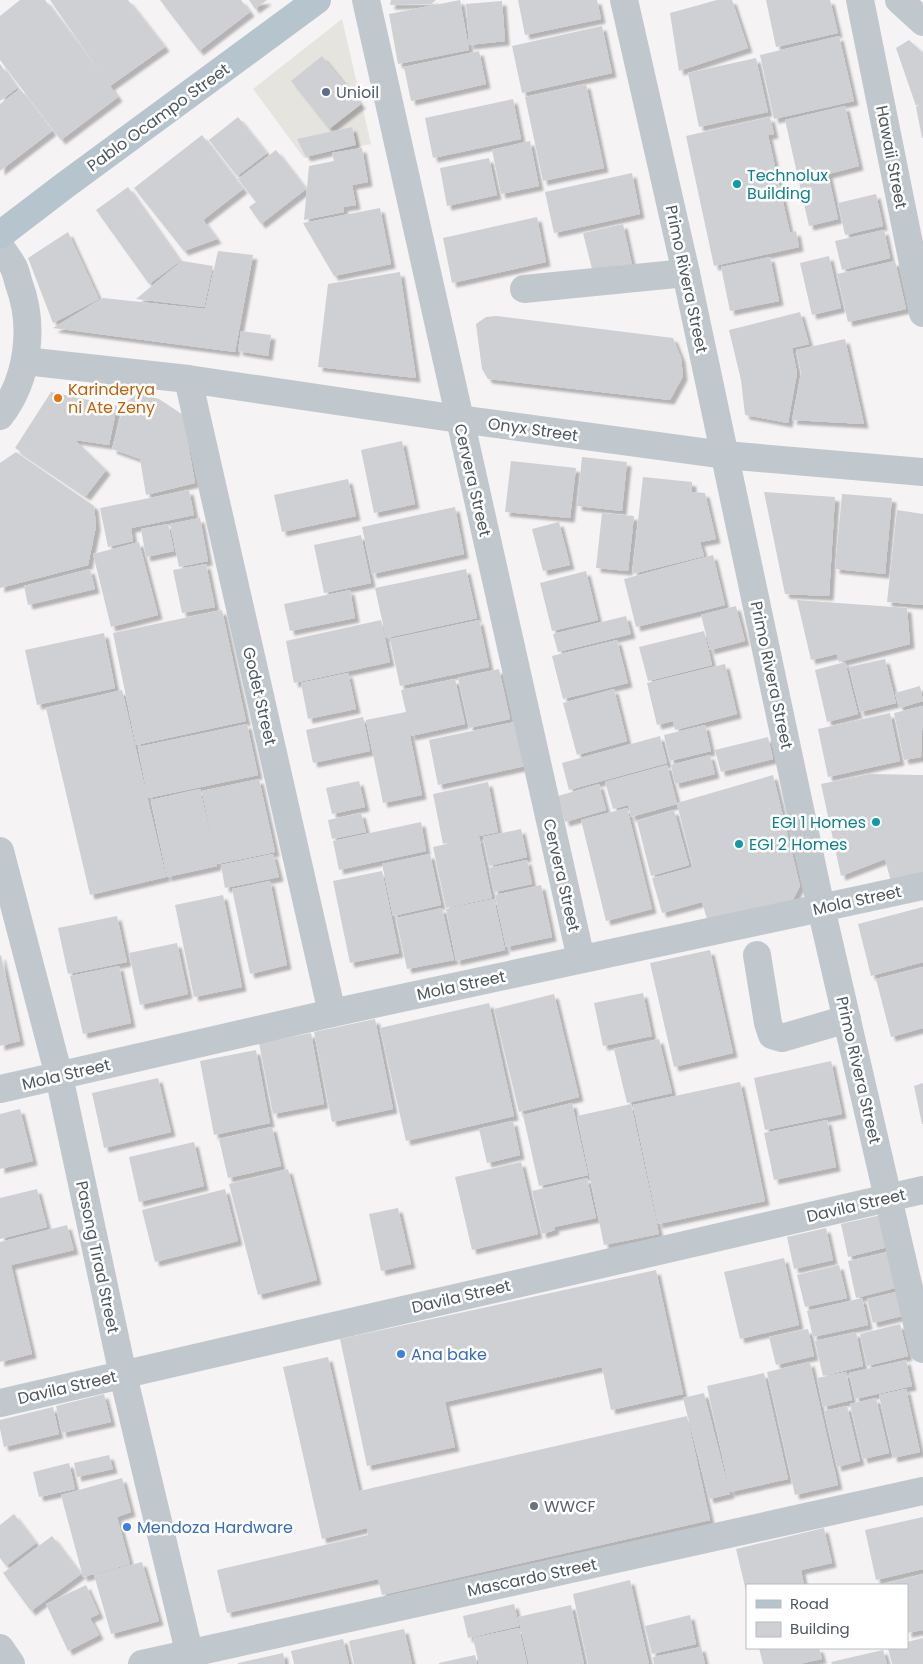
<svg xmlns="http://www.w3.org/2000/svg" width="923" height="1664" font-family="Poppins,sans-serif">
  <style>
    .commercial { fill: #e6e4df }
    .building { fill: #ced0d4; filter: url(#shadow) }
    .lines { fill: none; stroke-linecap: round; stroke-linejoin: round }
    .minor { stroke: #c1c8cd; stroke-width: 28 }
    .major { stroke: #b6c4ce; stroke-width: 28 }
    .service-dot { fill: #5c6f8a; stroke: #fff; stroke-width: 2 }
    .culture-dot { fill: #0f9aa8; stroke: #fff; stroke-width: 2 }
    .food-dot { fill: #e8710a; stroke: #fff; stroke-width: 2 }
    .shop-dot { fill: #3f7fe0; stroke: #fff; stroke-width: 2 }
    .worship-dot { fill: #6b7280; stroke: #fff; stroke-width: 2 }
    .labels { text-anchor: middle; stroke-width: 5; stroke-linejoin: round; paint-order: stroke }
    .service-label { font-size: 16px; fill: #4e5e75; stroke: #fff; text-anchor: start }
    .street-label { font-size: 16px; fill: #4d575e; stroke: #fff }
    .culture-label { font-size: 16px; fill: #0d838f; stroke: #fff; text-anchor: start }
    .food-label { font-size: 16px; fill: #c56008; stroke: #fff; text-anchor: start }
    .shop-label { font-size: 16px; fill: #366cbe; stroke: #fff; text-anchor: start }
    .worship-label { font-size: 16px; fill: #5b616d; stroke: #fff; text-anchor: start }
  </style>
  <defs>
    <filter id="shadow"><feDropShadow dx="4.5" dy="4.5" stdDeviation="1" flood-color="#0004"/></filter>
  </defs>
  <rect width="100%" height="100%" fill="#f5f3f3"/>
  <polygon class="commercial" points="342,19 371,144 304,158 253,89"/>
  <g class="building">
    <polygon points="20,0 45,0 102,75 50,0 128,0 165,47 110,86 118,97 61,140 0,60 0,16"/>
    <polygon points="160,0 241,0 250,12 199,51"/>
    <polygon points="249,0 267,0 255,9"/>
    <polygon points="391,0 436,0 431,4 390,5"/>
    <polygon points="460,0 469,50 398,64 389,14"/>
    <polygon points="518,0 597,0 601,19 525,35"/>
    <polygon points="717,0 732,0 748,48 679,71 670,13"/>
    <polygon points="766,0 830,0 838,33 776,47"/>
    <polygon points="502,1 505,41 469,45 466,4"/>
    <polygon points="602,26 612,73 522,93 512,46"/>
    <polygon points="839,36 854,101 774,119 760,55"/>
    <polygon points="909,40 923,53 923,102 916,106 896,48"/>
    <polygon points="479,51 486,84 411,101 404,67"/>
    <polygon points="322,56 361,104 329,129 291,81"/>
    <polygon points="756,58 768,112 699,127 688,73"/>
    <polygon points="0,64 17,88 0,101"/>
    <polygon points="586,84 604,168 543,181 525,97"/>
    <polygon points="20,89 52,131 0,171 0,104"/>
    <polygon points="513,99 521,139 433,158 425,118"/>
    <polygon points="923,103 923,138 922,138 916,107"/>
    <polygon points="845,106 859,166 828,174 838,219 809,226 785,120"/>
    <polygon points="238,117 267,153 237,176 209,140"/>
    <polygon points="770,117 774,134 768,135 790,233 796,231 799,247 714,266 686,136"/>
    <polygon points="352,127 356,145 306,157 297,139"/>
    <polygon points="202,135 243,189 203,220 217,239 184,251 134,188"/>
    <polygon points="530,141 539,186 501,194 492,150"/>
    <polygon points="362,148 368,182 352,185 356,205 343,207 344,212 304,220 309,166 334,161 332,153"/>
    <polygon points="276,150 306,189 261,224 249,207 256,202 238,179"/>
    <polygon points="489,158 497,195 447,206 440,168"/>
    <polygon points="632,173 640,214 554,233 545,192"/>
    <polygon points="128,187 180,261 149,284 96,210"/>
    <polygon points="876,194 883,226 845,235 838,203"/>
    <polygon points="380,208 391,264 334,276 303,223"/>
    <polygon points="537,217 546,262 452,283 443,238"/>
    <polygon points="623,224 632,265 592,269 583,233"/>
    <polygon points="884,230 890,258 842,270 835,241"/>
    <polygon points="68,232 99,299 53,323 28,258"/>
    <polygon points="218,251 253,255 235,352 53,328 103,298 205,309"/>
    <polygon points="829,256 841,308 812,315 800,263"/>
    <polygon points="770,257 779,301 730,311 721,267"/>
    <polygon points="182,261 213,266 204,307 136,299"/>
    <polygon points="895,261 906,309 848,322 837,274"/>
    <polygon points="400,272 416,378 318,367 328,284"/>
    <polygon points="800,312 809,344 792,348 797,373 788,423 745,415 741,380 729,330"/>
    <polygon points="497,316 673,338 681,358 683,376 670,400 488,379 482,369 476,324 486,317"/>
    <polygon points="241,331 271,335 268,356 238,351"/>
    <polygon points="845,339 864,424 792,420 801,373 796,350"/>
    <polygon points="51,392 117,406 109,445 75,440 106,470 86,496 15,448"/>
    <polygon points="138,393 159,399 183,415 195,483 146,495 140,459 112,449 124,404"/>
    <polygon points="402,441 415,504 374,513 361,450"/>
    <polygon points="16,452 94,506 96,526 88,565 0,588 0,463"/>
    <polygon points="582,457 627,462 622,511 577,506"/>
    <polygon points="511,461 576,468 570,518 505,512"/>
    <polygon points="643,477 692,482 692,492 705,493 716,539 700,542 704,556 632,574"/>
    <polygon points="348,479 356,516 282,532 274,495"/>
    <polygon points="189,490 194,515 131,528 133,541 108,547 100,508"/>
    <polygon points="764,492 835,497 829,596 785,594"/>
    <polygon points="842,494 892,498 885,574 835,569"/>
    <polygon points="455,507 464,554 372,574 362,527"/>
    <polygon points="897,510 923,514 923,605 887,602"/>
    <polygon points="602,513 634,516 628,571 596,568"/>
    <polygon points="200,518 208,561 179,567 170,524"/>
    <polygon points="559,522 570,565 543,571 532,529"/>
    <polygon points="168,524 174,551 146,557 141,529"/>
    <polygon points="361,535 371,583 324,593 314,545"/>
    <polygon points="139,542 158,615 111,627 93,554"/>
    <polygon points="713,555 725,605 636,627 624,579"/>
    <polygon points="206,564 215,607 182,613 173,570"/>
    <polygon points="90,569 95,589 28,605 24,586"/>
    <polygon points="466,569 477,618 386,638 375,588"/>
    <polygon points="586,571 598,620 552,631 540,583"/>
    <polygon points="350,590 355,618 290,631 284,604"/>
    <polygon points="797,600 907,608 910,644 839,662 837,654 811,660"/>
    <polygon points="736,606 745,641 710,650 701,615"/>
    <polygon points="222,610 246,721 136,745 113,633"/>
    <polygon points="626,616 631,634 558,652 553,634"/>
    <polygon points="381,620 390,662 294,683 286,641"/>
    <polygon points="479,620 489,667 400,686 390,639"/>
    <polygon points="704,631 712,665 648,681 639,647"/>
    <polygon points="104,633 115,688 37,705 25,650"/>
    <polygon points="617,640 628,683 563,699 552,656"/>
    <polygon points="885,659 896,703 860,712 849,667"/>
    <polygon points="845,662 858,714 827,722 815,670"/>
    <polygon points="725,664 737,714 675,730 673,721 657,725 647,683"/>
    <polygon points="499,669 510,719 469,728 458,678"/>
    <polygon points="348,673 356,709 308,719 301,683"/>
    <polygon points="455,679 465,724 411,736 407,721 422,795 383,803 366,720 406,712 401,690"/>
    <polygon points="920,686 923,701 899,708 895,693"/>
    <polygon points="614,689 627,741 577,755 563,703"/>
    <polygon points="122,690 166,877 90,895 46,708"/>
    <polygon points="923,706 921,757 904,760 894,713"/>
    <polygon points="890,713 900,761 828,777 818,729"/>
    <polygon points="363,717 370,751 313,763 306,730"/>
    <polygon points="515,722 525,766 438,785 429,740"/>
    <polygon points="247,724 258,775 148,798 138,747"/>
    <polygon points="705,725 711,751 670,761 664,735"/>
    <polygon points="660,736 667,763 569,790 562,763"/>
    <polygon points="768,737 773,759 721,772 715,750"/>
    <polygon points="710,755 715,774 675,784 671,765"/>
    <polygon points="667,765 677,803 773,775 800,886 790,905 707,919 702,902 662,913 652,878 693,867 677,804 631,817 628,805 613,809 605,782"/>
    <polygon points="869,774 923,775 923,873 891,882 885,859 841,876 821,784"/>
    <polygon points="259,779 275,852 217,864 202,791"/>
    <polygon points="359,781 365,807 332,814 326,788"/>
    <polygon points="488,782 498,832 443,844 433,794"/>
    <polygon points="599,784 606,810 565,822 558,796"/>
    <polygon points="200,789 217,866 167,877 151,800"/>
    <polygon points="627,808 652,909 606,921 581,820"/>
    <polygon points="674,810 689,865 651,876 637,821"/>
    <polygon points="361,813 366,832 332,839 328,820"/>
    <polygon points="421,822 426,851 339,870 333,841"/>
    <polygon points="521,829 527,857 489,866 483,837"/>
    <polygon points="479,837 492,898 446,908 433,847"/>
    <polygon points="273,854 279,877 225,888 221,865"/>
    <polygon points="430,854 441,905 393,916 382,864"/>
    <polygon points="527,860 532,884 494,892 489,868"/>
    <polygon points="382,871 399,953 350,963 333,881"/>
    <polygon points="270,881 287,965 250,974 232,889"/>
    <polygon points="541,885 552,937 506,947 495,895"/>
    <polygon points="223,895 242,987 194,997 175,905"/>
    <polygon points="494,899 505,950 456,961 446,909"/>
    <polygon points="923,907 923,962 871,976 858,924"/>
    <polygon points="442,908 454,960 407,969 396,918"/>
    <polygon points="117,916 127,962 68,974 58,928"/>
    <polygon points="177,943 188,994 140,1005 129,953"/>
    <polygon points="710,950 733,1053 674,1067 650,963"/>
    <polygon points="1,955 20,1041 0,1046 0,956"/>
    <polygon points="119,966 131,1023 83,1034 70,976"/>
    <polygon points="923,967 923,1028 891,1037 876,979"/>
    <polygon points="643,993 652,1036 603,1046 594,1003"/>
    <polygon points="554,994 579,1097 519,1112 494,1009"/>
    <polygon points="489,1003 514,1116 406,1141 380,1028"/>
    <polygon points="375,1019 393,1109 332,1122 314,1032"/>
    <polygon points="311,1033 324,1104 273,1114 259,1043"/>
    <polygon points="659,1039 672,1093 627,1103 614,1049"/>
    <polygon points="256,1050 270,1123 214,1135 200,1061"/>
    <polygon points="831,1061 842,1114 765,1130 754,1078"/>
    <polygon points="158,1078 171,1132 104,1148 92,1093"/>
    <polygon points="740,1082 765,1201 658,1224 633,1105"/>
    <polygon points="923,1083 923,1124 922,1124 914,1086"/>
    <polygon points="572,1103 588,1175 539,1186 523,1115"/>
    <polygon points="631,1104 659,1234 604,1245 577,1116"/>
    <polygon points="20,1109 33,1161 0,1169 0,1114"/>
    <polygon points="827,1120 836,1167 774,1180 764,1133"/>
    <polygon points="513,1121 520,1155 487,1163 479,1129"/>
    <polygon points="272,1127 281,1166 228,1178 219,1139"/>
    <polygon points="194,1142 204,1186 139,1202 129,1157"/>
    <polygon points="521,1162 538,1234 472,1250 455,1177"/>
    <polygon points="288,1169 317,1280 258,1295 229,1184"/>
    <polygon points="587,1178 596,1218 554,1227 555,1230 542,1234 532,1191"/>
    <polygon points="37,1189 47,1227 0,1239 0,1198"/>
    <polygon points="225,1189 238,1241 155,1262 142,1210"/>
    <polygon points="398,1208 411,1264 381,1271 369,1214"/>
    <polygon points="881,1215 888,1247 848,1257 841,1224"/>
    <polygon points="67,1225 74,1250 11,1265 32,1354 0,1362 0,1242"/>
    <polygon points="826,1228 833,1260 794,1269 787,1237"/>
    <polygon points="888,1252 895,1288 856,1298 848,1261"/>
    <polygon points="784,1258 799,1325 740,1339 724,1272"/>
    <polygon points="839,1265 847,1298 805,1307 797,1275"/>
    <polygon points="656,1270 683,1394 611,1410 602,1367 445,1402 455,1447 367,1466 340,1339"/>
    <polygon points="896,1292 902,1316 873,1323 867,1299"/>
    <polygon points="862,1298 868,1325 813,1337 807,1311"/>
    <polygon points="900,1324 908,1356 867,1366 860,1334"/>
    <polygon points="808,1329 814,1356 776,1365 769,1337"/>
    <polygon points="856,1332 863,1366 823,1376 815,1341"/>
    <polygon points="328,1357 359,1491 687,1416 710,1520 382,1595 378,1579 227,1613 217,1570 368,1535 367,1528 322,1539 283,1367"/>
    <polygon points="906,1360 912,1386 855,1399 849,1373"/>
    <polygon points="810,1362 838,1485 795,1495 767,1372"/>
    <polygon points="846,1372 852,1400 823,1407 817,1378"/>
    <polygon points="764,1373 788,1479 730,1492 707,1386"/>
    <polygon points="906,1389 920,1452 893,1458 879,1395"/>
    <polygon points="704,1393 730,1494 709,1499 683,1398"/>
    <polygon points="104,1394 111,1422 62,1433 56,1406"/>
    <polygon points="876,1398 889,1453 863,1459 850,1404"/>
    <polygon points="847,1406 860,1461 837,1467 824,1411"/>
    <polygon points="53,1407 59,1434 4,1447 0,1429 0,1420"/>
    <polygon points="109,1455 113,1469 77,1477 74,1463"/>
    <polygon points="69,1463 75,1489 39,1497 33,1472"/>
    <polygon points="122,1478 131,1512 117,1517 130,1564 83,1577 61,1495"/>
    <polygon points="14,1514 36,1543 6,1566 0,1558 0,1525"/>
    <polygon points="923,1517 923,1569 876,1580 865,1530"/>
    <polygon points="824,1528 832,1563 801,1570 804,1585 747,1585 746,1591 736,1549"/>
    <polygon points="52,1536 81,1574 31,1611 3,1573"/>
    <polygon points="142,1562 159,1621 111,1634 94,1575"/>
    <polygon points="923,1574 923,1630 907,1633 907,1585 881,1585"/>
    <polygon points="630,1580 649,1664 588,1664 573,1594"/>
    <polygon points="86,1585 99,1614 90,1618 99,1635 68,1651 46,1604"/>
    <polygon points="514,1604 519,1626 468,1638 463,1616"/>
    <polygon points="571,1605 584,1664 529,1664 518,1617"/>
    <polygon points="690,1615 696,1644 652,1654 645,1626"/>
    <polygon points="519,1628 527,1664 479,1664 473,1638"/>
    <polygon points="404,1629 412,1664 354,1664 349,1641"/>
    <polygon points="923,1638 923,1664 892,1664 888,1648 907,1648 907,1642"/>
    <polygon points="343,1639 349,1664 294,1664 291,1651"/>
    <polygon points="701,1647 705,1664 654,1664 653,1657"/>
    <polygon points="759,1648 819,1648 822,1659 799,1664 763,1664"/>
    <polygon points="883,1650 887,1664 832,1664 831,1662"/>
    <polygon points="283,1653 285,1664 238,1664 238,1663"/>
    <polygon points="475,1655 477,1664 439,1664 439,1663"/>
  </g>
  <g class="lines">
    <g class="minor">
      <polyline points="366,0 581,959"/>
      <polyline points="624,0 686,273 821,908 923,1349"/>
      <polyline points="860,0 923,313"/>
      <polyline points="899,0 923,22"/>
      <path d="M0,246C4,253 9,259 13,266C16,271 17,278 19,284C35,327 28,380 0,416"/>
      <polyline points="524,289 686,273"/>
      <polyline points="25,361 188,379 459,419 725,455 923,472"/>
      <polyline points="188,379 332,1013"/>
      <polyline points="0,851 59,1076 123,1375 192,1664"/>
      <polyline points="757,955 768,1023 772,1035 782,1038 847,1019"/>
      <polyline points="0,1089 332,1013 923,886"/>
      <polyline points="0,1403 923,1190"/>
      <polyline points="0,1648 11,1664"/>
      <polyline points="142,1664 923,1491"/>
    </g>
    <polyline class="major" points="0,235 64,186 317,0"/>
  </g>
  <circle class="service-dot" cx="326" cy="92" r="5"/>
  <g class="culture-dot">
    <circle cx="737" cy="184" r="5"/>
    <circle cx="876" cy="822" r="5"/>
    <circle cx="739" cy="844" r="5"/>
  </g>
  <circle class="food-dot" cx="58" cy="398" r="5"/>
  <g class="shop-dot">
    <circle cx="401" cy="1354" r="5"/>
    <circle cx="127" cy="1527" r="5"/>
  </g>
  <circle class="worship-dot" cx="534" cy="1506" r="5"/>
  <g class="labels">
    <g class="service-label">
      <text x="336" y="98">Unioil</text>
    </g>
    <g class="street-label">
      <text transform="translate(158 117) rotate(-36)" y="6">Pablo Ocampo Street</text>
      <text transform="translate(892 157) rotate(79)" y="6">Hawaii Street</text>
      <text transform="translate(687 279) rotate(78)" y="6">Primo Rivera Street</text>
      <text transform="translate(533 429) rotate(8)" y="6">Onyx Street</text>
      <text transform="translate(473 480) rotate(77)" y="6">Cervera Street</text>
      <text transform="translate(772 675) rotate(78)" y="6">Primo Rivera Street</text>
      <text transform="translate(260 696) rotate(77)" y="6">Godet Street</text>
      <text transform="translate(562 875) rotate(77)" y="6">Cervera Street</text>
      <text transform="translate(857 900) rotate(-12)" y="6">Mola Street</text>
      <text transform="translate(461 985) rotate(-12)" y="6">Mola Street</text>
      <text transform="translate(859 1070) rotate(77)" y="6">Primo Rivera Street</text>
      <text transform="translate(66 1074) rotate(-13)" y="6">Mola Street</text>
      <text transform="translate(856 1205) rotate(-13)" y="6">Davila Street</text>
      <text transform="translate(98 1257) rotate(78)" y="6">Pasong Tirad Street</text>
      <text transform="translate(461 1296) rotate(-13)" y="6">Davila Street</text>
      <text transform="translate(67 1387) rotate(-13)" y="6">Davila Street</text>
      <text transform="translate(532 1577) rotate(-12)" y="6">Mascardo Street</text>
    </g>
    <g class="culture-label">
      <text x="747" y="181">Technolux<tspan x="747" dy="18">Building</tspan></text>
      <text x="866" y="828" text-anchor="end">EGI 1 Homes</text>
      <text x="749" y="850">EGI 2 Homes</text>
    </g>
    <g class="food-label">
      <text x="68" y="395">Karinderya<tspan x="68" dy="18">ni Ate Zeny</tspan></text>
    </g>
    <g class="shop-label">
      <text x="411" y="1360">Ana bake</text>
      <text x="137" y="1533">Mendoza Hardware</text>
    </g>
    <g class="worship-label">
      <text x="544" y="1512">WWCF</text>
    </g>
  </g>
  <rect x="746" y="1584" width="162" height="65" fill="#ffffff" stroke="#b8bcbf"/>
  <rect x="756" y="1600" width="25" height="8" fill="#b6c4ce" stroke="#b8bcbf"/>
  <text x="790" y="1609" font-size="15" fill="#4d575e">Road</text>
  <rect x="756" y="1622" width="25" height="15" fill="#ced0d4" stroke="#b8bcbf"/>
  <text x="790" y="1634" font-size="15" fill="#4d575e">Building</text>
</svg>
